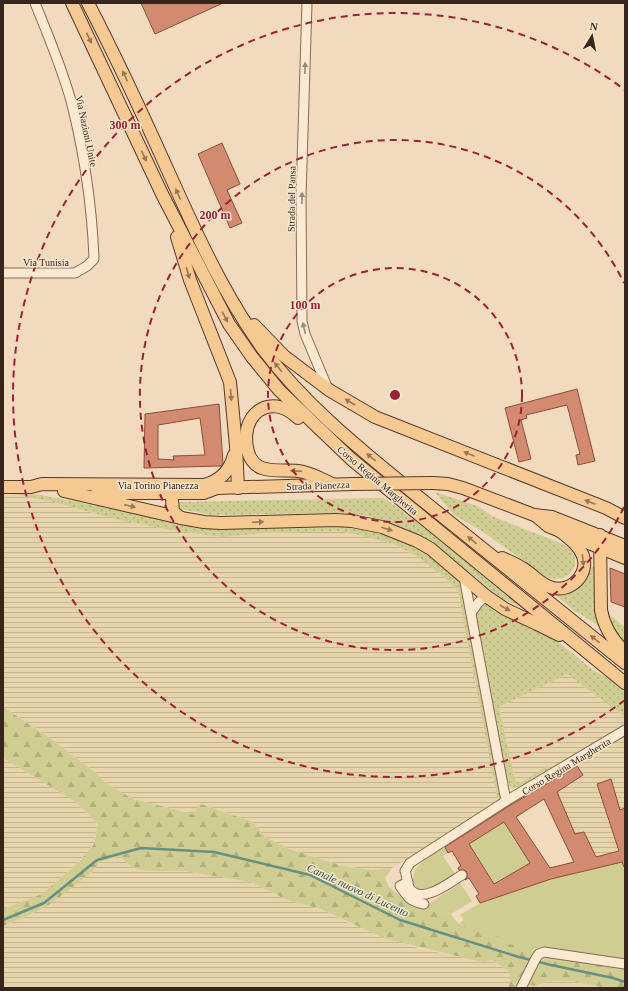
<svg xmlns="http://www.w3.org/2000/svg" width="628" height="991" font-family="'Times New Roman',serif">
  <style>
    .farmland { fill: url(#farmland-rules) }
    .grass { fill: url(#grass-dots) }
    .forest { fill: url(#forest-firs) }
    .green { fill: #cfcd91 }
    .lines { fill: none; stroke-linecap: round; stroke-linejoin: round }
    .stream { stroke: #689080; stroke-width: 2.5 }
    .building { fill: #d28b71; stroke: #8b4e3a; fill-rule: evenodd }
    .minor-casing { stroke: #8a6a55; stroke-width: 11 }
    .major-casing { stroke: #57392a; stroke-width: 14 }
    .minor { stroke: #fbe9d1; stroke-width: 9 }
    .major { stroke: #f7c992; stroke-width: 12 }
    .major-bridge-casing { stroke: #57392a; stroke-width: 14; stroke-linecap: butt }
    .major-bridge { stroke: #f7c992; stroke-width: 12 }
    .oneway { fill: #987756 }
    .oneway2 { fill: #9a8776 }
    .ring { fill: none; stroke: #9d2134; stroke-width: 2; stroke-dasharray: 7 5 }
    .labels { text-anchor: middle; stroke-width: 3; stroke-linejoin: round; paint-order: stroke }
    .street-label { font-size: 10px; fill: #38251b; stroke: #f8e5ce }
    .water-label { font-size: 11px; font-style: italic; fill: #29594f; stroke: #f8e5ce }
    .centre { fill: #9d2134; stroke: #f8e5ce; stroke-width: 2 }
    .ring-label { font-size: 12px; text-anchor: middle; font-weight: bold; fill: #9d2134; stroke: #f8e5ce; stroke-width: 3; stroke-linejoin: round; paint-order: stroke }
  </style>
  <defs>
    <pattern id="farmland-rules" width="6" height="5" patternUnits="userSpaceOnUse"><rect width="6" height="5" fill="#e7d4ab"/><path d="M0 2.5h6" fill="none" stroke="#c7b693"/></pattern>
    <pattern id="grass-dots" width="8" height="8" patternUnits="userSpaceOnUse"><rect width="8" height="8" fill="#cfcd91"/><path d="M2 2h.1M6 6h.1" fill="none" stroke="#b2b07c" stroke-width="1.8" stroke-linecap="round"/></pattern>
    <pattern id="forest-firs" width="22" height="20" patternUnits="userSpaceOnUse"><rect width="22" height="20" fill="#cfcd91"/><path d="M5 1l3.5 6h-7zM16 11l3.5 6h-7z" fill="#b2b07c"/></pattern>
  </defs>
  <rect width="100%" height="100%" fill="#f1dabe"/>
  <g class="farmland">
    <polygon points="3,494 19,495 54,502 118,520 171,530 222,537 263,533 339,531 368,537 393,544 417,556 444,577 458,591 498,802 392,868 372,870 343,866 291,850 265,837 253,822 222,811 201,804 194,814 133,799 107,784 96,773 50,738 3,707"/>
    <polygon points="567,674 625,717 625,808 620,810 625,824 625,849 596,857 584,832 575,834 557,792 582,775 575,764 553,777 547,767 522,782 517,783 515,780 499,707"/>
    <polygon points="3,758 76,802 98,824 94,844 78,863 42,894 3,909"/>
    <polygon points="120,856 128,864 136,869 145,871 184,871 251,882 287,900 321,909 347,922 414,947 469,959 483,962 492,960 510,972 510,983 508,988 3,988 3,926 29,915 92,872 100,862"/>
    <polygon points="548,981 572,981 607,988 523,988 525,984 534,986"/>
  </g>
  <g class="grass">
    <path d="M435,492L477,506L494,517L565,545C588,560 568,588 545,576L482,531L454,515Z"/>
    <polygon points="3,493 41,495 217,529 349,527 378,533 416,548 430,557 462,582 503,798 498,802 458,591 444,577 417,556 393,544 368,537 339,531 263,533 222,537 171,530 118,520 54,502 19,495"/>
    <polygon points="384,498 408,515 524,608 502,599 434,543 406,530 368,516 340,513 212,515 179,509 179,502"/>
    <polygon points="590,567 595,567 600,624 598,625 573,610 557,596 557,592"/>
    <path d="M486,601L555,639L593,670L614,682L625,691V717L567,674L499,707L515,780L517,782H522L547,766L549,769L518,788C512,789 510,788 506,783L475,615L480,606Z"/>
    <path d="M610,615L625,627V644C617,634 612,627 610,615Z"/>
  </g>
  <path class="forest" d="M3,707L50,738L96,773L107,784L133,799L193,814L201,804L253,822L265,837L292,850L343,866L372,870L392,868L385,878L389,887L413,907L446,914H451C463,936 487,923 500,938L625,967V988H607L572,981H548L534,986L521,983L518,988H508L510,983V972L492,960L483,962L469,959L386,939L321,909L287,900L251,882L184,871H145L136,869L128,864L120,856L100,862L92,872L52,903L29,915L3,926V909L42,894L78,863L94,844L98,824L76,802L3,758Z"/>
  <g class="green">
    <polygon points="504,822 530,863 494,883 469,844"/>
    <path d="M445,847L448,853L443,856L455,874L427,892C421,892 416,889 414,884C408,866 434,854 445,847Z"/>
    <path d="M625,861V961L502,943C495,928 485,932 471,929C467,928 463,925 460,923L464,920L460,915L480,903L487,900L551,879Z"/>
    <polygon points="460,883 472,901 451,914 446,914 414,907 426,906"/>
  </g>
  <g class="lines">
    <polyline class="stream" points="3,920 44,903 97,860 141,848 214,852 310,875 400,920 519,957 551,965 613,978 625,982"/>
  </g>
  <g class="building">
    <polygon points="141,3 223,3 155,34"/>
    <polygon points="222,143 240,184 227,190 242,223 230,228 198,154"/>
    <polygon points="577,389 595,461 578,465 576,455 580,454 567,405 526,415 527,418 521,420 531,459 519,462 505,408"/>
    <path d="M219,404L223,463L221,466L144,468L145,414ZM200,418L205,455L173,456L174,460L158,459V425Z"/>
    <polygon points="610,568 625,574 625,607 611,602"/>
    <path d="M577,766L583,775L557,792L575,834L584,832L596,857L619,851L597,784L611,779L620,810L625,808V867H624L622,862L551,879L480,903L476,896L479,894L469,878L465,880L467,877V872L464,870H459L458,868L461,866L452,851L448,853L445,847L509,806ZM544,799L574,862L550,868L516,817ZM504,822L530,863L494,884L469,844Z"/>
  </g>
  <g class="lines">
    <defs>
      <g id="minor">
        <polyline points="307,3 301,196 302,321 305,334 328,389"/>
        <path d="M3,273H75L87,266L94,259C92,206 84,152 71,101C62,68 48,35 35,3"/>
        <polyline points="464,577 506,801"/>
        <polyline points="471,613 478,603 486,596"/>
        <path d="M462,875C450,882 422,905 410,889C407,884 407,876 405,871L410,863L506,801L625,730"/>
        <path d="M408,882L400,886C408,898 410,901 424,904"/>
        <polyline points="521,988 536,958 539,954 544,952 625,964"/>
      </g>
      <g id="major">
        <polyline points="72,3 162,194 229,324 252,357 279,390 351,459 625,683"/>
        <path d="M88,3C117,59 143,115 169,173C196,233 224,295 263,349C307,408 365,453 421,499C489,554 557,609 625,663"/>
        <polyline points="177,237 190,280 230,382 236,446 238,488"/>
        <polyline points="254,325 284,356 329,390 375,417 606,508 625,518"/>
        <path d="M298,418C269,390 238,416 248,452C255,476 279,469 298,471C310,472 321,479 332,484"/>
        <polyline points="433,483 448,484 463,488 534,515 552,517 625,546"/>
        <path d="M204,485C220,481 230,471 234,455"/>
        <polyline points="171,486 173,512 181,518"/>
        <polyline points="3,487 31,487 42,484 204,485 217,488 353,484"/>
        <polyline points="64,491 181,518 204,522 221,523 335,520 352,521 382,527 417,541 431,549 486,596 505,609 537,624 559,635"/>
        <polyline points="97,493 204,493 217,488"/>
        <polyline points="535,515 548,526 625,558"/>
        <path d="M600,535L601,610C604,627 612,640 625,652"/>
        <path d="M502,558C509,561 516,564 522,568C533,574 540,585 553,588C572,592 589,574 583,556C579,545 569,538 560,531"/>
      </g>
    </defs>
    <use href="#minor" class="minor-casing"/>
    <use href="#major" class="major-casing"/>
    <use href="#minor" class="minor"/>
    <use href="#major" class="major"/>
    <defs>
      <polyline id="major-bridge" points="353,484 433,483"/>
    </defs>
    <use href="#major-bridge" class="major-bridge-casing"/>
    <use href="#major-bridge" class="major-bridge"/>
  </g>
  <defs><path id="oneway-solid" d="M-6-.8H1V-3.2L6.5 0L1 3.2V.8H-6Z"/></defs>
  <g class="oneway">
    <use href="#oneway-solid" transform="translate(89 38) rotate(65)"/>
    <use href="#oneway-solid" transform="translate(125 76) rotate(-114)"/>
    <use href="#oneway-solid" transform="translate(144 156) rotate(65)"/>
    <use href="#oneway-solid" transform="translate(178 194) rotate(-114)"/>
    <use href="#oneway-solid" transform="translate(188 273) rotate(73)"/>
    <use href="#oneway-solid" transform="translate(225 317) rotate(62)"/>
    <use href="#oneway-solid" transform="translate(278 367) rotate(-129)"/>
    <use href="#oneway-solid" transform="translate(231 395) rotate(85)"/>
    <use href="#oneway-solid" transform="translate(350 402) rotate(-150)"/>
    <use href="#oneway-solid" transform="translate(469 454) rotate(-158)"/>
    <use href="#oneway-solid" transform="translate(371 457) rotate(-141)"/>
    <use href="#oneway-solid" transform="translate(296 471) rotate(-176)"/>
    <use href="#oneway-solid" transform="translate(590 502) rotate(-159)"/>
    <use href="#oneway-solid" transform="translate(130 506) rotate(13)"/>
    <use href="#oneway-solid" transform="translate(258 522) rotate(-2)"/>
    <use href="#oneway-solid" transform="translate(387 529) rotate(18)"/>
    <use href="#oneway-solid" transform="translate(472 540) rotate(-141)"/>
    <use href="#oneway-solid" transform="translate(583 560) rotate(83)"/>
    <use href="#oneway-solid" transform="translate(505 608) rotate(29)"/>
    <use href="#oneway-solid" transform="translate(595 639) rotate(-141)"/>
  </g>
  <g class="oneway2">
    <use href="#oneway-solid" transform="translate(305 68) rotate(-88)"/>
    <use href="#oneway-solid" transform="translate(302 198) rotate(-89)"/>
    <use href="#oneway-solid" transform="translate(304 328) rotate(-103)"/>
  </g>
  <g class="ring">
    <circle cx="395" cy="395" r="127"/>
    <path d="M624 507A255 255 0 1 1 624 283"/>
    <path d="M625 700A382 382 0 1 1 625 90"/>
  </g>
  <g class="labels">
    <g class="street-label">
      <text transform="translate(87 131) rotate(78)" y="4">Via Nazioni Unite</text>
      <text transform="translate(291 199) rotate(-89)" y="4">Strada del Pansa</text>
      <text x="46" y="266">Via Tunisia</text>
      <text transform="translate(378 480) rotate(40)" y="4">Corso Regina Margherita</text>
      <text x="158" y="489">Via Torino Pianezza</text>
      <text transform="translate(318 485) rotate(-2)" y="4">Strada Pianezza</text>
      <text transform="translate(566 766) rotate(-31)" y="4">Corso Regina Margherita</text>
    </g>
    <g class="water-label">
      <text transform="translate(358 890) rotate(25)" y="4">Canale nuovo di Lucento</text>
    </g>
  </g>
  <circle cx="395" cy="395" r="6" class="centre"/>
  <g class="ring-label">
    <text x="125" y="129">300 m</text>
    <text x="215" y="219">200 m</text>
    <text x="305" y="309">100 m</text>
  </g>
  <rect width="628" height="991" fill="none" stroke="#38251b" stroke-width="8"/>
  <g transform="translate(592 36) rotate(10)" stroke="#f8e5ce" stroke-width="3" paint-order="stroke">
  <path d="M0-3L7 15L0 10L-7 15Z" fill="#38251b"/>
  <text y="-6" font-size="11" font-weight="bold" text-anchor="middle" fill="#38251b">N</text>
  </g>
</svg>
